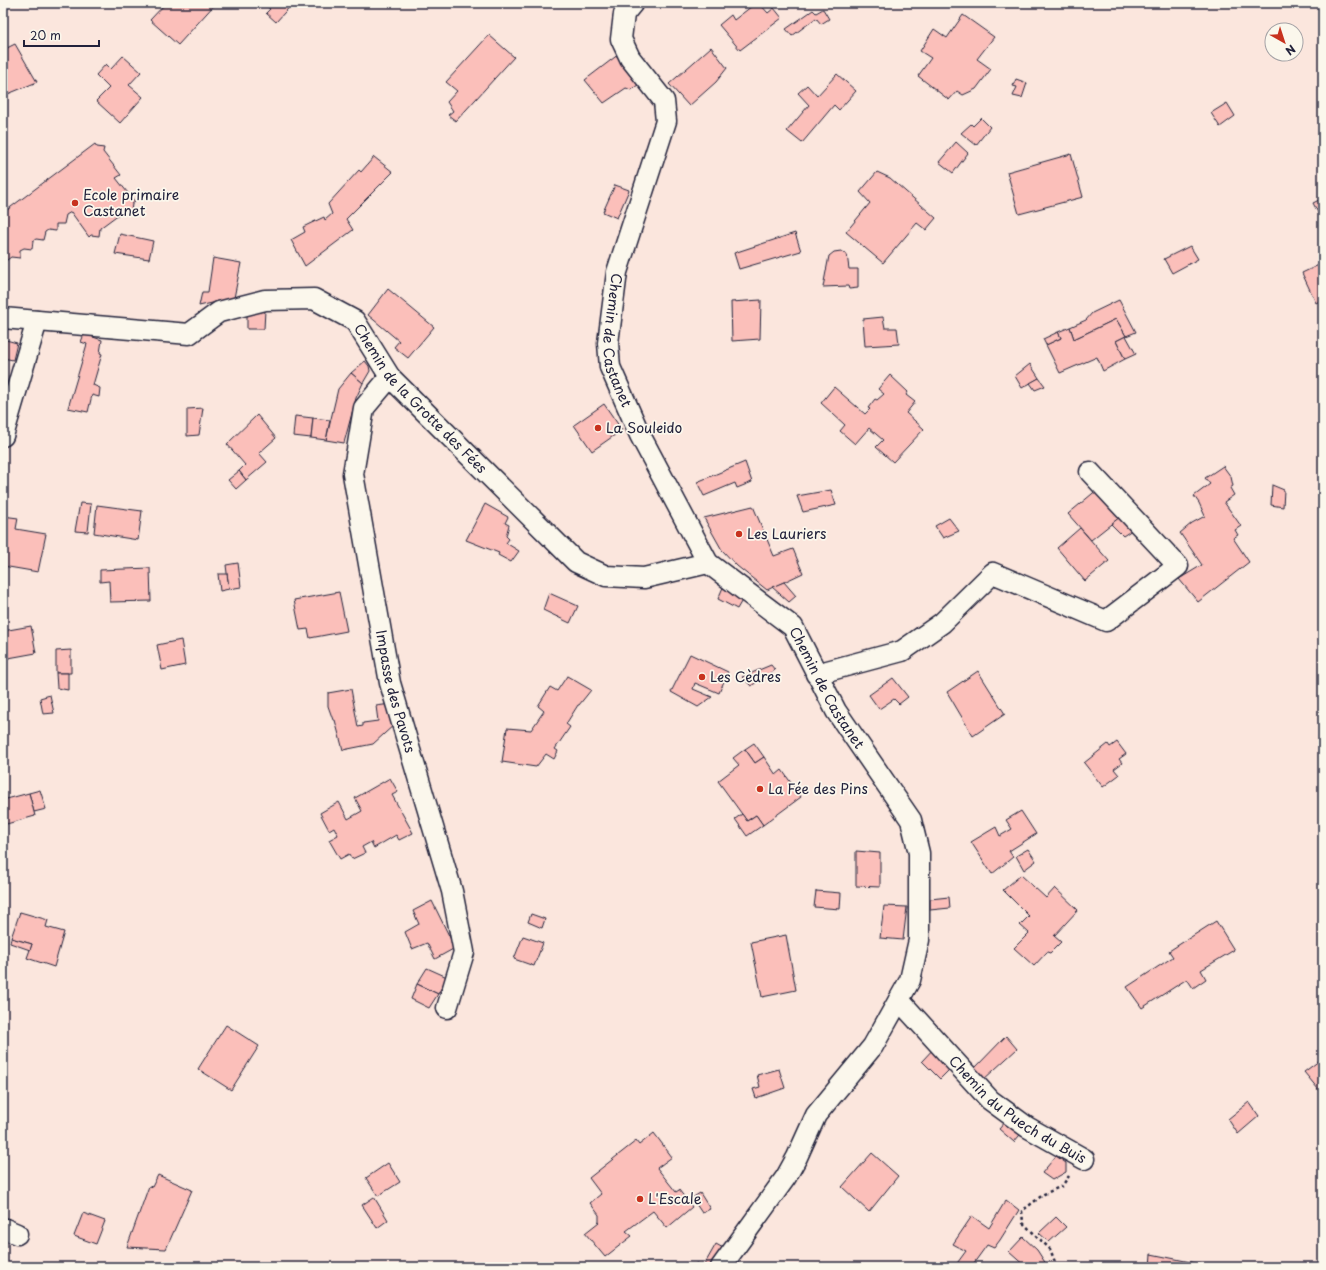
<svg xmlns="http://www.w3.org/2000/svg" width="1326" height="1270" font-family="'Playpen Sans',sans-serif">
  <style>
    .building { fill: #fbbfba; stroke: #22223b }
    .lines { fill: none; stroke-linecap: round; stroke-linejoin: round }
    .minor-casing { stroke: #22223b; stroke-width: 23 }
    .path { stroke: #22223b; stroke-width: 2.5; stroke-dasharray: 3 3; stroke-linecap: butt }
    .minor { stroke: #fbf7ec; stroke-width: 20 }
    .poi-dot { fill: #c8321e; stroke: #fbf7ec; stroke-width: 1.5 }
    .labels { text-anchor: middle; stroke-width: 3.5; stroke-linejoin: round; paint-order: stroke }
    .poi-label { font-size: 14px; fill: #22223b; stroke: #fbf7ec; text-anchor: start }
    .street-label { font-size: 14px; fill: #22223b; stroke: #fbf7ec }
  </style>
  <rect width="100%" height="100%" fill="#fbe6dd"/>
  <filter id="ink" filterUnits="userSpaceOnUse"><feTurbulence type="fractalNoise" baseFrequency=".025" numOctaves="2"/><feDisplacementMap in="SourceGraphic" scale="8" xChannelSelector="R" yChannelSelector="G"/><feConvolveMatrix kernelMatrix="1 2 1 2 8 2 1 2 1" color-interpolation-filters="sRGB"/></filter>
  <g filter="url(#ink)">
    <g class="building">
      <polygon points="166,3 216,3 178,45 150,20"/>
      <polygon points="263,3 293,3 276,22 266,13 270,9"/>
      <polygon points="756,3 759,3 768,13 774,8 782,18 740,50 719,25 731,15 734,20"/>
      <polygon points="823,9 829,19 821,24 816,18 792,36 786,29 813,10 816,13"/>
      <polygon points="963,15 994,37 977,59 991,69 976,89 963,95 957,91 949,100 918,76 931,58 920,51 934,29 947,38"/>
      <polygon points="489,35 514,57 456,121 448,115 453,111 447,102 457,91 446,82"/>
      <polygon points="15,44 37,82 3,96 3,50"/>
      <polygon points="711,47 727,68 716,82 689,106 669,84"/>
      <polygon points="619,54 642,82 631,90 626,88 604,103 585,80"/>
      <polygon points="123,56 141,72 129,85 143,97 120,123 96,101 109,88 96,75 106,64 111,69"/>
      <polygon points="837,74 856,91 839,110 834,105 802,143 787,131 809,105 798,93 807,85 817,96"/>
      <polygon points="1016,79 1027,83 1022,98 1013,96 1017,87 1013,86"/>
      <polygon points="1227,103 1235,116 1220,127 1211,113"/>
      <polygon points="981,118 990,127 976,145 961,133 971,124 973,126"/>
      <polygon points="956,142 968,153 953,173 939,162"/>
      <polygon points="95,144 97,147 104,148 103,152 121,175 116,178 135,202 132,204 131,211 123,211 100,228 99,236 91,235 89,237 71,212 66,215 64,224 56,224 56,231 48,230 45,232 43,240 36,239 33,241 32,249 24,248 20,250 20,258 11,257 3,263 3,213"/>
      <polygon points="1071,154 1083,197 1019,214 1007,172"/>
      <polygon points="374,157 393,172 346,219 353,230 305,266 291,240 305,232 303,227 324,217 325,220 332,214 328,204 359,170 361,172"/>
      <polygon points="877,172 890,178 936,218 926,230 917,223 883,263 846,232 870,203 860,192"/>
      <polygon points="615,185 629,190 617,218 603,212"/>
      <polygon points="1323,198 1323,222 1313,203"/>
      <polygon points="795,233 801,251 739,269 734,253"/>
      <polygon points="120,234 153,241 149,259 115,254"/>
      <polygon points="1190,246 1198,259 1172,273 1164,259"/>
      <polygon points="841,251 847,254 849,269 858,269 858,288 849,289 848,286 823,287 829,256 834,252"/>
      <polygon points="213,258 241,263 234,298 199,306 202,292 208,292"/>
      <polygon points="1323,263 1323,299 1316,303 1302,273"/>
      <polygon points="388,289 434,327 408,358 394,347 399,341 368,315"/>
      <polygon points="761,300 760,339 732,341 731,302"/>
      <polygon points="1119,300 1136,332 1126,336 1116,319 1074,339 1070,327 1086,320 1092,313"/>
      <polygon points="247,309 265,310 264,329 247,329"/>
      <polygon points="883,317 885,328 897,328 899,344 865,346 863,319"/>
      <polygon points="1116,319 1126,336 1116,341 1125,359 1103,371 1097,357 1060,373 1046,345 1061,338 1058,332 1070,327 1074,339"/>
      <polygon points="1058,332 1061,338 1046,345 1043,339"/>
      <polygon points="84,334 102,340 100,353 102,354 93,385 100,388 99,397 92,395 88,412 68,408 87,344 81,342"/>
      <polygon points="1126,336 1136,354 1125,359 1116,341"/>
      <polygon points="6,340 17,343 13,360 3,358 3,348"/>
      <polygon points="365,361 369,366 370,371 363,383 351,373"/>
      <polygon points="1030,364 1039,378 1022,388 1015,376"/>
      <polygon points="351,373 363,383 356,398 344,443 326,440 338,389"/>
      <polygon points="890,375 908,392 906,395 915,402 906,413 924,429 893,462 876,447 883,440 869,428 855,444 840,431 845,425 821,403 834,387 865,414 870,409 868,408 875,399 877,400 884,394 878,389"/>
      <polygon points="1039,378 1045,386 1035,390 1030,383"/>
      <polygon points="604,404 622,430 592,451 574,425"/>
      <polygon points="203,408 199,435 187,436 187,409"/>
      <polygon points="257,415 276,438 259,453 267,462 246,480 239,471 245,465 227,444"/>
      <polygon points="295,416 313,418 311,438 293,436"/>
      <polygon points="313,418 330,420 326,440 311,438"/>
      <polygon points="745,462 752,482 737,488 735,483 704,496 697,482"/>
      <polygon points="1223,466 1231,477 1233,486 1230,488 1234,495 1224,502 1241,526 1235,530 1238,535 1233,538 1249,562 1198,602 1179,579 1202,565 1180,533 1192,523 1205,516 1199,503 1194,496 1210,484 1205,478"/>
      <polygon points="239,471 246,480 236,489 228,480"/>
      <polygon points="1272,485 1284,490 1283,507 1271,505"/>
      <polygon points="1098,489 1120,517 1091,540 1068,514"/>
      <polygon points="831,490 836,505 803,512 797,496"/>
      <polygon points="80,503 91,504 88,532 75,531"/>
      <polygon points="485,504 508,517 505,523 509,525 506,536 509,539 506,543 519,551 511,562 498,555 499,553 466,540"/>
      <polygon points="97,505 142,511 138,540 94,533"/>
      <polygon points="753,506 774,556 793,549 803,573 767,590 737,566 722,550 704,518"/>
      <polygon points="3,516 18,518 16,529 46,534 38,572 3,566"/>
      <polygon points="1120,517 1132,530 1123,536 1111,524"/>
      <polygon points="949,518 959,531 943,538 935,526"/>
      <polygon points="1080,528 1109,561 1085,581 1057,548"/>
      <polygon points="238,563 241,587 229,589 226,565"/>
      <polygon points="150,568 151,601 110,602 109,581 100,582 100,570"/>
      <polygon points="218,574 227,574 229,589 220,591"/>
      <polygon points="784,582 796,596 789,602 772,587"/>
      <polygon points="724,585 744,597 737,609 718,599"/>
      <polygon points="339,592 347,631 310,638 308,629 300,630 294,600"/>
      <polygon points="549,593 578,606 570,623 543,610"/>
      <polygon points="31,626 36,653 3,659 3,631"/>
      <polygon points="181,640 185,665 162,670 157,645"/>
      <polygon points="71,650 71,673 56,673 56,651"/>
      <polygon points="690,654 728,672 719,693 695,683 693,689 712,697 698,707 671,692"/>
      <polygon points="771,665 775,670 751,686 742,677"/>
      <polygon points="978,671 1005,714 973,736 947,692"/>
      <polygon points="56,673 68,673 68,690 57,688"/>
      <polygon points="567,676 591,690 579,705 578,705 566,724 570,727 555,749 558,751 554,759 546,754 536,767 502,762 507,728 531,730 544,711 538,706 550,687 557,691"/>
      <polygon points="893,678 908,697 899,704 894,699 879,709 869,695"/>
      <polygon points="351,689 358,727 363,726 363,723 378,721 376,706 391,704 395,724 373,744 343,750 335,720 333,720 328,706 328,693"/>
      <polygon points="50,695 54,713 43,714 40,698"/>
      <polygon points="1117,742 1126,754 1119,759 1122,763 1114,769 1119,775 1103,787 1084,763 1108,744 1110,747"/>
      <polygon points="754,743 764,757 755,763 745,749"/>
      <polygon points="745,749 755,763 764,757 776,775 782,770 801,797 763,825 756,815 747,821 718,781 739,765 733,758"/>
      <polygon points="390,778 398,792 392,795 413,833 399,840 396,835 374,848 371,842 362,847 365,853 352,859 349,854 340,859 329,840 338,835 334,827 329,830 320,813 339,802 348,819 362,811 355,798"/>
      <polygon points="40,790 46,809 34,812 29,793"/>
      <polygon points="29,793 35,816 3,825 3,800"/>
      <polygon points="1021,811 1036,834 1009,851 1013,857 992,874 971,842 996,827 1000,836 1012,829 1006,820"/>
      <polygon points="742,814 747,821 756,815 763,825 747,836 735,819"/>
      <polygon points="1028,849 1036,861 1024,870 1016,856"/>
      <polygon points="856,851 880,853 880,887 856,886"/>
      <polygon points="1021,875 1046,898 1055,888 1078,910 1054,936 1061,942 1050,953 1047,952 1034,966 1014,948 1029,933 1020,925 1029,916 1003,890"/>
      <polygon points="816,891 841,893 840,909 814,907"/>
      <polygon points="949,897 950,908 930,910 930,899"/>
      <polygon points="432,901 455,948 435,959 427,943 412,949 405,932 419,924 413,911"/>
      <polygon points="884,906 907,907 903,940 880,938"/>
      <polygon points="20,912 48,920 46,927 64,932 54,967 27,958 32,944 11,938"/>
      <polygon points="531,914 545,919 542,928 528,922"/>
      <polygon points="1216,921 1234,950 1201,970 1206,979 1193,988 1187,979 1142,1008 1127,987 1173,957 1169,951"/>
      <polygon points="786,935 796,990 762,997 751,942"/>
      <polygon points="523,936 543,943 534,966 514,959"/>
      <polygon points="11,938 32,944 30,950 10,943"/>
      <polygon points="427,968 447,977 438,994 417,984"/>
      <polygon points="417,984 438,994 429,1008 411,999"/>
      <polygon points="226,1025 259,1046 231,1090 198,1069"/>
      <polygon points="1006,1036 1017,1049 983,1080 974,1069"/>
      <polygon points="935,1047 952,1067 940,1079 922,1061"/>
      <polygon points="1323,1058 1323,1095 1304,1072"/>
      <polygon points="779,1069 785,1088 756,1098 753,1089 760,1087 757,1075"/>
      <polygon points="1249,1102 1259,1116 1238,1134 1228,1119"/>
      <polygon points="1007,1120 1024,1130 1014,1142 999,1129"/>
      <polygon points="654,1133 672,1157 657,1168 676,1192 679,1190 692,1207 667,1228 653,1211 626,1231 632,1236 605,1257 585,1233 599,1222 599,1215 590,1203 601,1194 589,1178 636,1141 639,1145"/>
      <polygon points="872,1153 898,1176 869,1212 842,1187"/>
      <polygon points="1056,1156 1066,1163 1066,1172 1052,1180 1042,1173"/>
      <polygon points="388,1163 400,1182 378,1196 366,1178"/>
      <polygon points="158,1175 192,1190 166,1249 127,1247 149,1186 152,1187"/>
      <polygon points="700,1193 710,1209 702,1213 692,1198"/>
      <polygon points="374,1197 388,1220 377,1228 362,1205"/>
      <polygon points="1006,1200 1019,1210 1000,1240 994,1248 987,1245 971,1267 955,1266 966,1251 953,1244 972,1216 989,1228"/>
      <polygon points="83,1213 105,1221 96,1244 74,1236"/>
      <polygon points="1056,1217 1066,1227 1049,1242 1039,1233"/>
      <polygon points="1023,1237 1037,1250 1048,1267 1026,1267 1009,1252"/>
      <polygon points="716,1244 725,1249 714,1267 694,1267 696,1263 703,1267"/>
      <polygon points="1151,1254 1200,1264 1199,1267 1150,1267"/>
    </g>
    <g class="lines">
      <defs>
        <g id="minor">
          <path id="s1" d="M633,3L624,14L621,39L630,58L664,101L666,121L617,272L608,343L610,367L640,435L708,563L793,627L836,711L911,820L919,853V940L910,980L873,1046L816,1115L797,1157L786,1177L721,1267"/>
          <path id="s2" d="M3,318L189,334L219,312L265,300L314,299L355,321L390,377L576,562L606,576L644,578L708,563"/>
          <path id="s3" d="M390,377L364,408L353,474L390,683L452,891L464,952L447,1008"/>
          <polyline points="3,436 37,321"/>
          <polyline points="816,674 902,651 942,623 993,573 1106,621 1178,566 1090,472"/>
          <path id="s4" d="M899,1000L990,1100L1027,1127L1084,1159"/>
          <polyline points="3,1228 17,1234"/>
        </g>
      </defs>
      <use href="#minor" class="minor-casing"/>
      <polyline class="path" points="1057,1267 1050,1249 1023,1223 1022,1211 1044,1194 1062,1186 1069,1176"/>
      <use href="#minor" class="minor"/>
    </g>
  </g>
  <g class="poi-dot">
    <circle cx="75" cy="203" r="4"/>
    <circle cx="598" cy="428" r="4"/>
    <circle cx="739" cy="534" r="4"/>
    <circle cx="702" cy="677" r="4"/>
    <circle cx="760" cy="789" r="4"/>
    <circle cx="640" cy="1199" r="4"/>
  </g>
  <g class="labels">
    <g class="poi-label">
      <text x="83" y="200">Ecole primaire<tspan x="83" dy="16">Castanet</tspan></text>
      <text x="606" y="433">La Souleido</text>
      <text x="747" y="539">Les Lauriers</text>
      <text x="710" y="682">Les Cèdres</text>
      <text x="768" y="794">La Fée des Pins</text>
      <text x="648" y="1204">L'Escale</text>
    </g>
    <g class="street-label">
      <text dy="5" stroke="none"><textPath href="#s1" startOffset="364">Chemin de Castanet</textPath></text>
      <text dy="5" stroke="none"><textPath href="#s2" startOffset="469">Chemin de la Grotte des Fées</textPath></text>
      <text dy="5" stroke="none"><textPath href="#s1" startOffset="785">Chemin de Castanet</textPath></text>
      <text dy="5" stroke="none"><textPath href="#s3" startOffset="329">Impasse des Pavots</textPath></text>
      <text dy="5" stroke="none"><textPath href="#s4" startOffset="163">Chemin du Puech du Buis</textPath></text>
    </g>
  </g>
  <rect width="1326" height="1270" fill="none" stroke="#fbf7ec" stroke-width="16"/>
  <rect x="8" y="8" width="1310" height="1254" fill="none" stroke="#22223b" stroke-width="1.5" filter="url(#ink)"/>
  <g transform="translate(1284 42) rotate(141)"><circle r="19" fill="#fbf7ec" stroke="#a4a2a5"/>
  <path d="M0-3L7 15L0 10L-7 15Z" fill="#c8321e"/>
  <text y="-6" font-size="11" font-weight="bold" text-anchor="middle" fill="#22223b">N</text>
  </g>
  <path d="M24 40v6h75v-6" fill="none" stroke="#22223b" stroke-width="2"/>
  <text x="30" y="40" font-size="12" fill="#22223b" stroke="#fbf7ec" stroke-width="3" paint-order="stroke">20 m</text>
</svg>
